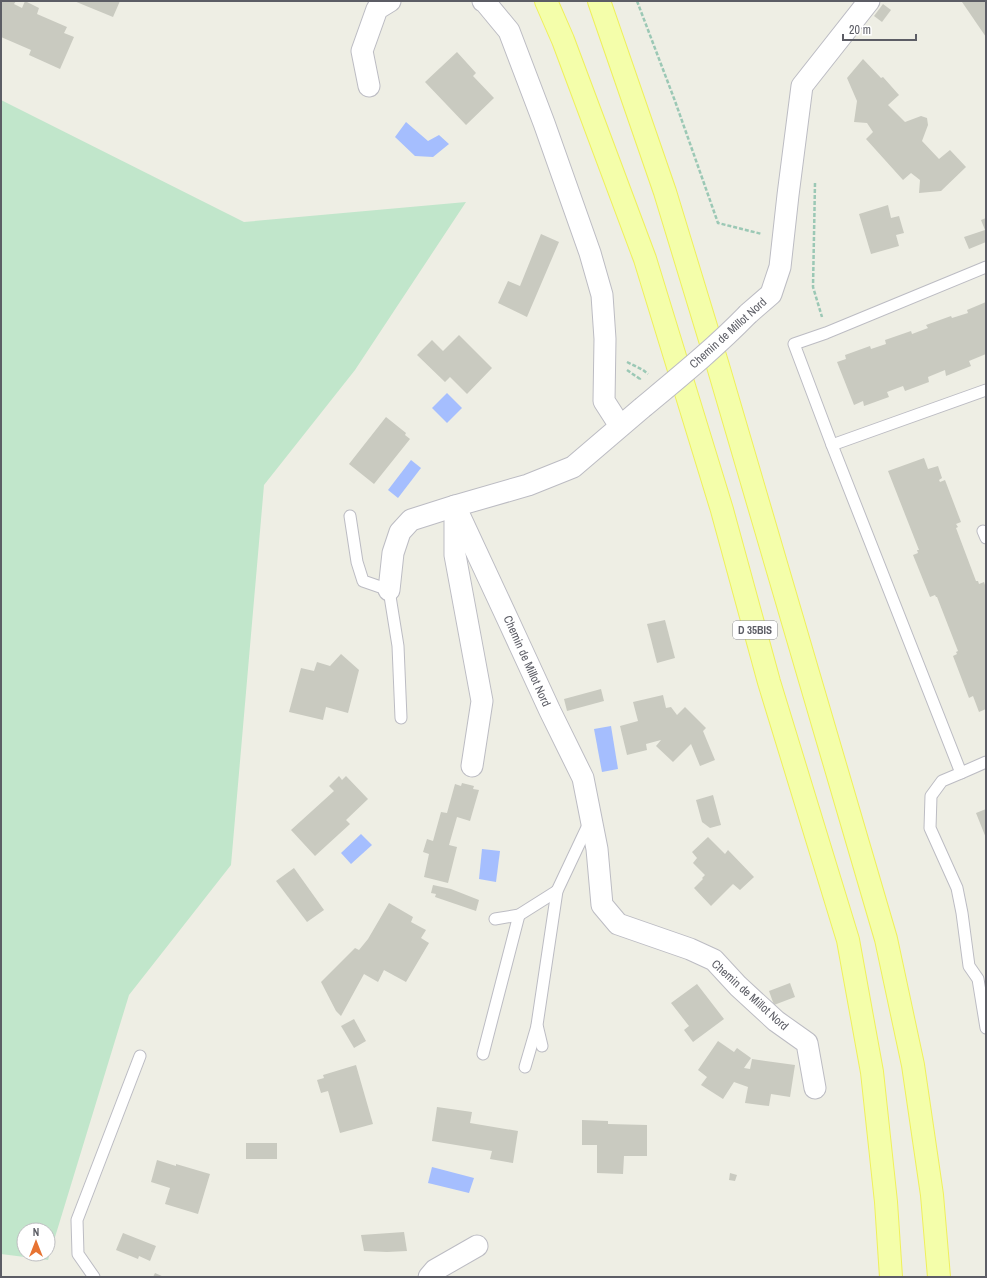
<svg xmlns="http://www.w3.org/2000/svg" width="987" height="1278" font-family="'Archivo Narrow',sans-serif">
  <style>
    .green { fill: #c1e6cb; fill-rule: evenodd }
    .water { fill: #a5befe }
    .building { fill: #c9cac0 }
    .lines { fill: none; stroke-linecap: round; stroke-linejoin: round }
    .service-casing { stroke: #bcbcc3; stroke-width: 13 }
    .minor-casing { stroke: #bcbcc3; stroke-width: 23 }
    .primary-casing { stroke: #eff05c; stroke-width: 24 }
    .path { stroke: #9bc8b5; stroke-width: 2.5; stroke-dasharray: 4 2; stroke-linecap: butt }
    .service { stroke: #fff; stroke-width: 11 }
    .minor { stroke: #fff; stroke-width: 21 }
    .primary { stroke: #f4feaa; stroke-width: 22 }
    .minor-bridge-casing { stroke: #bcbcc3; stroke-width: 23; stroke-linecap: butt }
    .minor-bridge { stroke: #fff; stroke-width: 21 }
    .labels { text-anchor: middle; stroke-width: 3; stroke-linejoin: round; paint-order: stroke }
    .shield { fill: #fff; stroke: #8d8e93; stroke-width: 1 }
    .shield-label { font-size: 11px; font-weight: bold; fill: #5c5d65 }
    .street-label { font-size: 12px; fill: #5c5d65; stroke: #fff }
  </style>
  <rect width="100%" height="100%" fill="#eeeee4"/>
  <path class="green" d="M1,100L244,222L466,202L355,370L264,485L231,865L129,995L48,1260L1,1254ZM24,1230H48V1254H24Z"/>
  <g class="water">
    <polygon points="406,122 428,141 439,135 449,144 433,157 415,156 395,137"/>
    <polygon points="447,393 462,408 447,423 432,408"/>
    <polygon points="411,460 421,468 398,498 388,490"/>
    <polygon points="611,726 618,769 602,772 594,729"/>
    <polygon points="361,834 372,845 351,864 341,853"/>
    <polygon points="482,849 500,851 496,882 479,879"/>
    <polygon points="432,1167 474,1178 469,1193 428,1183"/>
  </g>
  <g class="building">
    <polygon points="1,1 16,1 14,4 22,8 25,1 39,8 37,14 67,27 64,33 74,37 60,69 29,55 31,50 1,37"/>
    <polygon points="74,1 120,1 113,17"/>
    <polygon points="963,1 986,1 986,37 962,2"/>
    <polygon points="883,4 891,10 882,22 874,16"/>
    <polygon points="457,52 476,73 473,76 494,98 466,125 425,82"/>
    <polygon points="863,59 881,78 883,77 899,95 888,105 905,122 921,116 927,118 928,125 922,141 939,159 950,150 966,167 941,191 919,193 920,180 911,173 903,180 866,139 873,132 867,123 854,122 857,101 847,78"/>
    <polygon points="888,205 891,218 899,216 904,233 896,235 899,246 871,254 859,214"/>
    <polygon points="986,218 986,242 969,249 964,237 985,230 981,220"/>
    <polygon points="541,234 559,242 527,317 498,303 508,281 520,286"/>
    <polygon points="986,302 986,354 969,361 971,366 946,376 945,370 928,377 929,382 905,391 903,386 887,392 889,397 864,406 863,401 854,405 837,362 846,359 845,355 870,346 871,349 886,344 885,340 911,331 912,334 928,328 926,325 951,316 952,318 968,313 967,310"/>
    <polygon points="459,335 492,368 467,394 450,377 445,382 417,355 432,340 443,351"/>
    <polygon points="386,417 406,433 405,435 410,439 374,484 349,464"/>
    <polygon points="924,458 928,469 938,466 942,478 939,480 940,482 945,480 961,522 956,524 958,527 956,528 976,581 978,581 979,584 984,582 986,588 986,709 979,712 973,696 969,698 953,656 957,654 956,652 958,651 937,597 936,597 935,595 930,597 913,555 918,553 917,550 919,550 888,471"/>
    <polygon points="665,620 675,658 657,663 647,624"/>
    <polygon points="341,654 359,670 348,713 326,707 323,720 289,712 301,668 314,671 317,662 330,666"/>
    <polygon points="601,689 604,701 567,711 564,699"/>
    <polygon points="663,695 666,708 671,707 677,715 685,707 706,728 703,731 715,760 700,766 691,744 673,762 656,746 661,740 646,744 647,750 627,755 620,726 638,721 633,702"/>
    <polygon points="339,776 342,780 346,776 368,799 346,820 350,824 315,856 291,830 334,791 329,786"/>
    <polygon points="462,783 474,786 473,789 479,790 470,821 457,817 449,845 457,847 448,883 424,877 429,854 423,852 427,839 433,841 441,812 447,813 455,784 461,786"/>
    <polygon points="713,795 721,825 710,828 702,822 696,800"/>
    <polygon points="986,809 986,838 976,813"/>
    <polygon points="708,837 725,854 728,850 754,877 740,890 733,884 711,906 694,888 703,879 702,878 705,875 693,863 697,858 692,852"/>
    <polygon points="294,868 324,910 307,922 276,881"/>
    <polygon points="433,885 451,889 479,900 476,911 435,897 436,894 431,893"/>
    <polygon points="389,903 413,917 411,922 426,930 421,938 429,943 406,982 384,970 378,982 364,974 341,1016 336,1011 321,982 355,948 359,950 368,939"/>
    <polygon points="790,983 795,997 774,1005 769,991"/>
    <polygon points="697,984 724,1019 693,1042 684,1030 689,1026 671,1003"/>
    <polygon points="354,1019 366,1041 354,1048 341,1026"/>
    <polygon points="718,1041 734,1052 737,1048 751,1058 744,1068 750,1069 752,1059 795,1065 790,1097 771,1094 769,1106 745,1103 748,1087 734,1082 723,1099 701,1085 707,1077 698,1070"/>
    <polygon points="356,1065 373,1124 340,1133 328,1091 321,1093 317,1080 324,1078 323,1075"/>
    <polygon points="437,1107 472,1112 470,1123 518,1131 513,1163 490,1159 492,1151 432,1141"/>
    <polygon points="582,1120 608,1121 608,1124 647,1125 647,1156 624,1156 623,1174 597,1173 597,1145 582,1145"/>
    <rect x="246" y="1143" width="31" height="16"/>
    <polygon points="157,1160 176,1166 176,1164 210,1174 198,1214 165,1204 170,1188 151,1182"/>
    <polygon points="730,1173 737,1175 735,1181 729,1180"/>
    <polygon points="404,1232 407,1251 387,1252 364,1251 361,1235"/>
    <polygon points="123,1233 156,1246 150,1261 139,1256 138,1259 116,1250"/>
    <polygon points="155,1273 164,1277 153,1277"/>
  </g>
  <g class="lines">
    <defs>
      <g id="service">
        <polyline points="986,267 826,333 794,344 832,445 961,773 986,762"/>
        <polyline points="832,445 986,390"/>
        <polyline points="350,516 357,562 363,581 389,590 398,646 401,718"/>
        <polyline points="983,531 986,538"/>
        <polyline points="961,773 942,781 931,796 930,828 957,888 962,913 969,966 978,979 986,1028"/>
        <polyline points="495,919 519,915 557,891"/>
        <polyline points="542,1046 537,1025 557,891 590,821"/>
        <polyline points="483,1054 519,915"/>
        <polyline points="525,1067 537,1026"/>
        <polyline points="94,1277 78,1254 77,1220 140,1056"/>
      </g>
      <g id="minor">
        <polyline points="483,1 485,2 509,31 544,123 590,253 602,295 605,339 604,401 620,426"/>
        <polyline points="369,86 362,51 377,9 390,1"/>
        <polyline points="748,314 771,294 780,267 788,195 802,86 869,1"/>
        <polyline points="455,506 509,622 550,711 583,778 597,849 602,905 618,924 690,949 714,960 738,986 776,1021 807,1043 815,1088"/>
        <polyline points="455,512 455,555 482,701 472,766"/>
        <polyline points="389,590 393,553 400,532 411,520 455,506 528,485 573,467 642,408"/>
        <polyline points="429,1277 435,1270 477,1246"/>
      </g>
      <g id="primary">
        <polyline points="546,1 563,40 645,259 722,510 769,682 848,940 872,1072 886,1202 891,1277"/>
        <polyline points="599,1 665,192 718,366 886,939 913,1065 932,1195 939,1277"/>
      </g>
    </defs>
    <use href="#service" class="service-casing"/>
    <use href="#minor" class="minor-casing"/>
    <use href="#primary" class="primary-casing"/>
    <g class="path">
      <polyline points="637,1 675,101 718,223 762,234"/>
      <polyline points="815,183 813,287 822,317"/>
      <polyline points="627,362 643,370 648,374"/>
      <polyline points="627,370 640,379 639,380"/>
    </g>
    <use href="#service" class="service"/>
    <use href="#minor" class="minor"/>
    <use href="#primary" class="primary"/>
    <defs>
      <path id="minor-bridge" d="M642,408C678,378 715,348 748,314"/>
    </defs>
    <use href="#minor-bridge" class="minor-bridge-casing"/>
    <use href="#minor-bridge" class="minor-bridge"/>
  </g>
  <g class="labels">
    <rect class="shield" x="733" y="621" width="44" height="18" rx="3"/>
    <g class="shield-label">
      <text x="755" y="634">D 35BIS</text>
    </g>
    <g class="street-label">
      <text transform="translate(728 333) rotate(-42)" y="4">Chemin de Millot Nord</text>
      <text transform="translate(527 661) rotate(66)" y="4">Chemin de Millot Nord</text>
      <text transform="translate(750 995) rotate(42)" y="4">Chemin de Millot Nord</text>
    </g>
  </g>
  <rect width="987" height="1278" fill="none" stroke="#5c5d65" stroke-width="4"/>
  <g transform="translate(36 1242)"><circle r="19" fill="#ffffff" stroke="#bebec1"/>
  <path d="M0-3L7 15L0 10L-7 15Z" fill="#e77332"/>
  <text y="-6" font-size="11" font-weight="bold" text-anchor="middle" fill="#5c5d65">N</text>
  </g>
  <path d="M843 34v6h73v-6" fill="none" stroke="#5c5d65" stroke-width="2"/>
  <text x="849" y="34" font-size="12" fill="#5c5d65" stroke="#ffffff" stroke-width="3" paint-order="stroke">20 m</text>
</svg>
